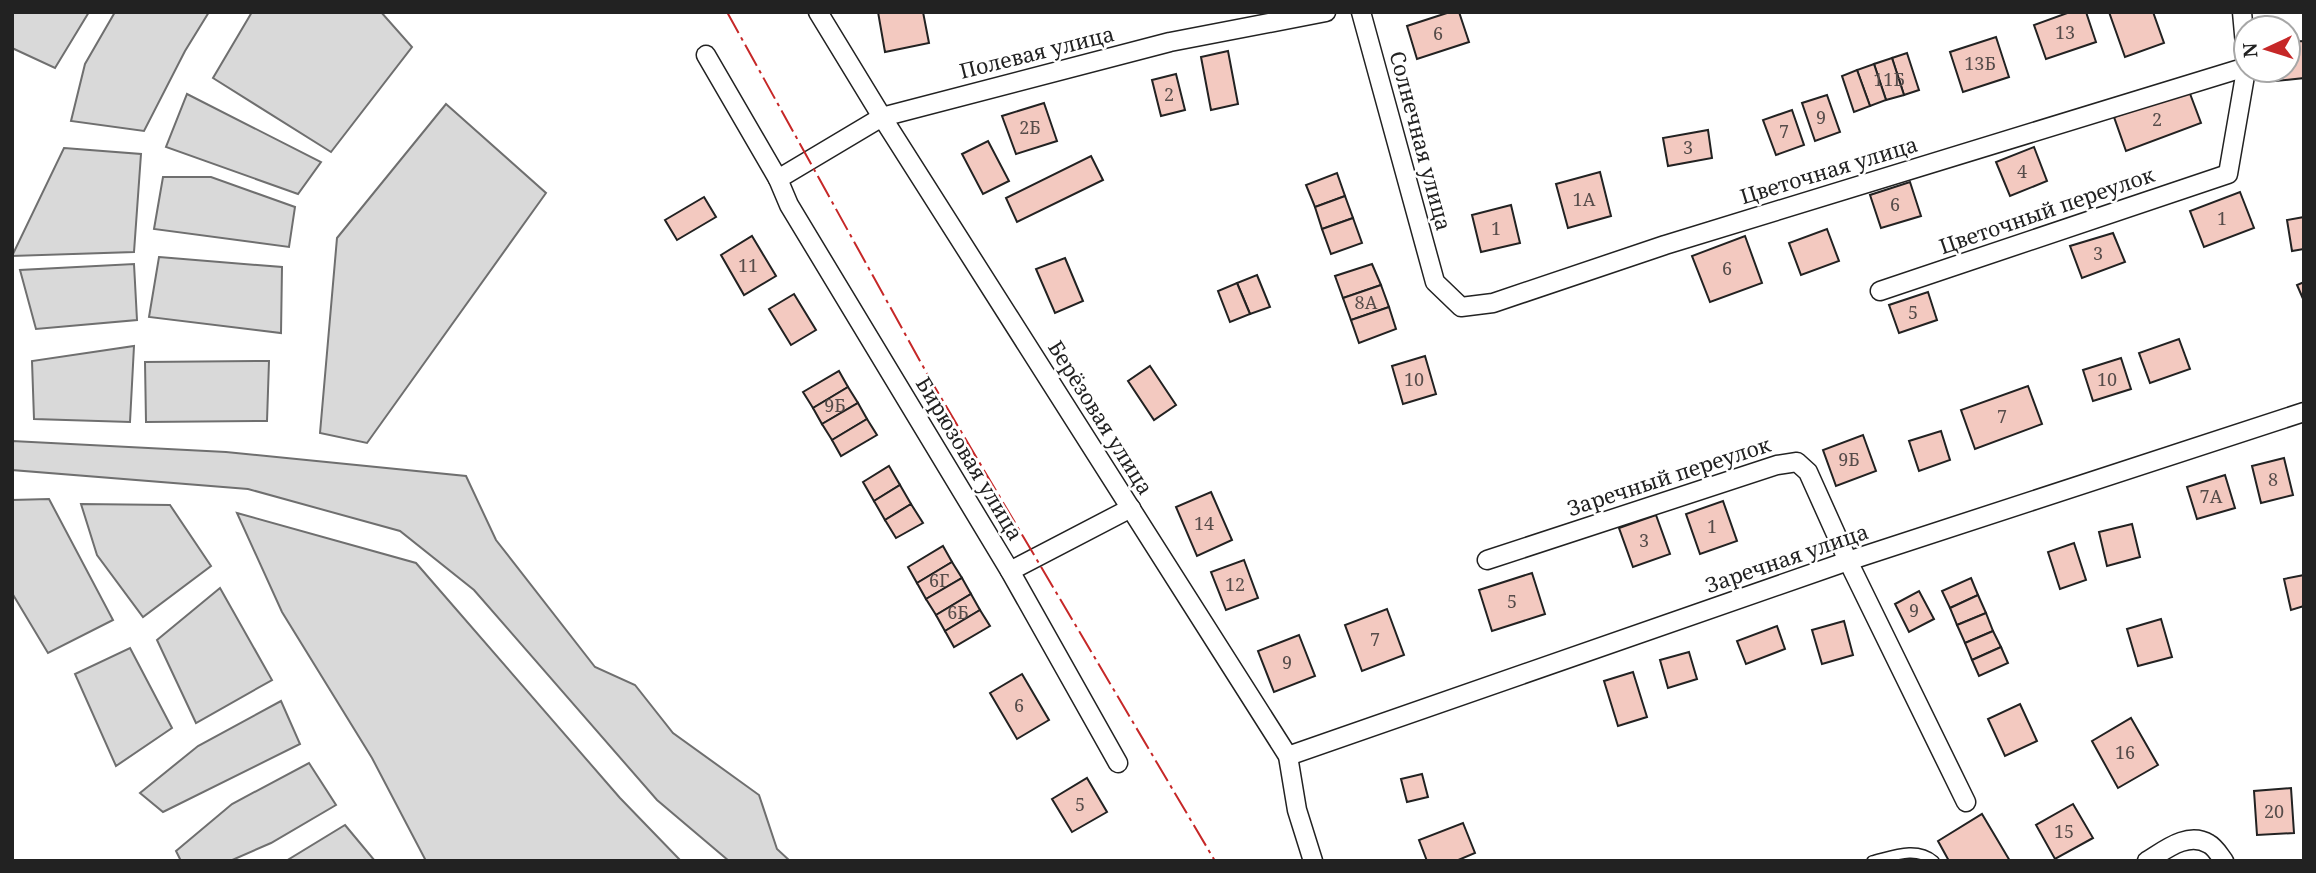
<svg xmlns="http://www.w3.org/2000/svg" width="2316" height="873" font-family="'Noto Serif',serif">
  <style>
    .water { fill: #d9d9d9; stroke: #6f6f6f; stroke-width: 2 }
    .building { fill: #f3c9c0; stroke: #222; stroke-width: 2 }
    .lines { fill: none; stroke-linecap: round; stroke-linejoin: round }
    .lane-casing { stroke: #222; stroke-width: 12 }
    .street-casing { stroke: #222; stroke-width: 21 }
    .lane { stroke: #fff; stroke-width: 9 }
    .street { stroke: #fff; stroke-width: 18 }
    .power { stroke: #c62828; stroke-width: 2; stroke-dasharray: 24 5 3.5 5; stroke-linecap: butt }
    .labels { text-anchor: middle; stroke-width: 5; stroke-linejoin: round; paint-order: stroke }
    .number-label { font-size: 18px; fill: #564c4a }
    .street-label { font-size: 21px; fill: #222; stroke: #fff }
  </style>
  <rect width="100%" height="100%" fill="#fff"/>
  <g class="water">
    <polygon points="12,12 89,12 55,68 12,48"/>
    <polygon points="115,12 209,12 185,51 144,131 71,121 85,64"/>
    <polygon points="252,12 381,12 412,47 331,152 213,78"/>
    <polygon points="187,94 321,162 298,194 166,147"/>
    <polygon points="446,104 546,193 367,443 320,433 337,238"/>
    <polygon points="64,148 141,154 134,252 12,256"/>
    <polygon points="163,177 211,177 295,207 289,247 154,229"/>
    <polygon points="159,257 282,267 281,333 149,317"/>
    <polygon points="134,264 137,320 36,329 20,270"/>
    <polygon points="134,346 130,422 34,419 32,361"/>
    <polygon points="269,361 267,421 146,422 145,362"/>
    <polygon points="12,441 226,452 466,476 496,540 595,667 635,685 673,733 759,795 777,849 790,861 729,861 657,800 474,590 400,531 248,489 12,470"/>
    <polygon points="49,499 113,620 48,653 12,593 12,500"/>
    <polygon points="81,504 170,505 211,566 143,617 97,555"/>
    <polygon points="237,513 416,563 620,798 681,861 426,861 372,758 282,612"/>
    <polygon points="220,588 272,680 196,723 157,640"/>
    <polygon points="130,648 172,728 116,766 75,674"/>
    <polygon points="281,701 300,744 163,812 140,793 198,746"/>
    <polygon points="309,763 336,805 271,843 230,861 181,861 176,851 232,804"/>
    <polygon points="345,825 375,861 286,861"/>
  </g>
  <g class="building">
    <polygon points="878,12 923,12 929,43 885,52"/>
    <polygon points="1450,12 1459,12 1469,42 1417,59 1407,26"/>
    <polygon points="2070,12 2086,12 2096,42 2046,59 2034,25"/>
    <polygon points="2109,12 2153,12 2164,43 2125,57"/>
    <polygon points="1996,37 2009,77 1963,92 1950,52"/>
    <polygon points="2304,41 2304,78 2276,81 2275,70 2288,70 2288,42"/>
    <polygon points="1228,51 1238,104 1211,110 1201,57"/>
    <polygon points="1907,53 1919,90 1904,95 1892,58"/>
    <polygon points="1892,58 1904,95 1886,100 1874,64"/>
    <polygon points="1874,64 1886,100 1870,106 1857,70"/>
    <polygon points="1857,70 1870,106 1854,112 1842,76"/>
    <polygon points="1176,74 1185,110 1161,116 1152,80"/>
    <polygon points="2189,91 2201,123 2126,151 2114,117"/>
    <polygon points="1827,95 1840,132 1815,141 1802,103"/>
    <polygon points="1044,103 1057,141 1016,154 1002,116"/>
    <polygon points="1792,110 1804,145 1776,155 1763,120"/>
    <polygon points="1708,130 1712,158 1668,166 1663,138"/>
    <polygon points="988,141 1009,181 983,194 962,154"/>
    <polygon points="2034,147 2047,181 2010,196 1996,162"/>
    <polygon points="1091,156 1103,180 1017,222 1006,198"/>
    <polygon points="1600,172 1611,216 1568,228 1556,184"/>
    <polygon points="1337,173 1345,196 1315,207 1306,185"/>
    <polygon points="1910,182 1921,216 1881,228 1870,195"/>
    <polygon points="2240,192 2254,228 2204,247 2190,211"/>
    <polygon points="1345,196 1353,218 1322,229 1315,207"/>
    <polygon points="704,197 716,217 677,240 665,220"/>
    <polygon points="1511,205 1520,243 1481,252 1472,215"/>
    <polygon points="2304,217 2304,249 2292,251 2287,220"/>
    <polygon points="1353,218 1362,243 1331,254 1322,229"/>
    <polygon points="1827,229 1839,261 1801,275 1789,243"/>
    <polygon points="2113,233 2125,262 2082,278 2070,246"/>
    <polygon points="752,236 776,276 744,295 721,255"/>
    <polygon points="1745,236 1762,283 1710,302 1692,256"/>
    <polygon points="1065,258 1083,301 1055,313 1036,269"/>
    <polygon points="1372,264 1381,285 1343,298 1335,276"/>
    <polygon points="1257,275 1270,307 1250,314 1237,283"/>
    <polygon points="2304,282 2304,301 2297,285"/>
    <polygon points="1237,283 1250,314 1230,322 1218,291"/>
    <polygon points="1381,285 1389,307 1351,320 1343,298"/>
    <polygon points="1928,292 1937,320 1899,333 1889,305"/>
    <polygon points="794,294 816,330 791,345 769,309"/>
    <polygon points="1389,307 1396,329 1359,343 1351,320"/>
    <polygon points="2179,339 2190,369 2150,383 2139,353"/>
    <polygon points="1425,356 1436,394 1403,404 1392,366"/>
    <polygon points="2121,358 2131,389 2093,401 2083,370"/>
    <polygon points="1150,366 1176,405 1154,420 1128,381"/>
    <polygon points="839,371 848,387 813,408 803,392"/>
    <polygon points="2028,386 2042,424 1975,449 1961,410"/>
    <polygon points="848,387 858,403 822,424 813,408"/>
    <polygon points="858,403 867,419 832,440 822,424"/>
    <polygon points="867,419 877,435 841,456 832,440"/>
    <polygon points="1941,431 1950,460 1919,471 1909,441"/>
    <polygon points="1863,435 1876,471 1836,486 1823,450"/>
    <polygon points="2284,458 2293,495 2261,503 2252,466"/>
    <polygon points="889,466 900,485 874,501 863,482"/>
    <polygon points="2225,475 2235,508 2197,519 2187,487"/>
    <polygon points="900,485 911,504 885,520 874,501"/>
    <polygon points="1211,492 1232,540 1197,556 1176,507"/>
    <polygon points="1723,501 1737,541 1700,554 1686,514"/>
    <polygon points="911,504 923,523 896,538 885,520"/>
    <polygon points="1656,515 1670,554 1633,567 1619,528"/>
    <polygon points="2132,524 2140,557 2107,566 2099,532"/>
    <polygon points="2074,543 2086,580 2060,589 2048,552"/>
    <polygon points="943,546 952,562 917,583 908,567"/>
    <polygon points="1244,560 1258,598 1226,610 1211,572"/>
    <polygon points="952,562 962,578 926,599 917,583"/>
    <polygon points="1532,573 1545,614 1492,631 1479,590"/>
    <polygon points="2304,575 2304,606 2291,610 2284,579"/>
    <polygon points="962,578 971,594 936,615 926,599"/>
    <polygon points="1971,578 1978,595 1950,608 1942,591"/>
    <polygon points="1919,591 1934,619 1909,632 1895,604"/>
    <polygon points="971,594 980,610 945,631 936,615"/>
    <polygon points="1978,595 1986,613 1957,625 1950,608"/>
    <polygon points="1387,609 1404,655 1362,671 1345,625"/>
    <polygon points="980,610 990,626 954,647 945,631"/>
    <polygon points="1986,613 1993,631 1965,643 1957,625"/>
    <polygon points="2161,619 2172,657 2138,666 2127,629"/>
    <polygon points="1844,621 1853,655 1822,664 1812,630"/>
    <polygon points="1777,626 1785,649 1746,664 1737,641"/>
    <polygon points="1993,631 2001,647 1972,660 1965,643"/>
    <polygon points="1299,635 1315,676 1274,692 1258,651"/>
    <polygon points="2001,647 2008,663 1979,676 1972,660"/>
    <polygon points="1689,652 1697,679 1668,688 1660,660"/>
    <polygon points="1633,672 1647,717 1618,726 1604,681"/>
    <polygon points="1022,674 1049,720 1017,739 990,693"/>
    <polygon points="2020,704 2037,741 2005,756 1988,719"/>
    <polygon points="2131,718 2158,765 2118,788 2092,741"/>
    <polygon points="1422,774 1428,797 1407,802 1401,779"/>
    <polygon points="1087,778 1107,812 1072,832 1052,799"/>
    <polygon points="2291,788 2294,833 2257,835 2254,791"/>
    <polygon points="2073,804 2093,838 2055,859 2036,825"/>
    <polygon points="1982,814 2010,861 1949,861 1938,841"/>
    <polygon points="1463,823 1475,853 1456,861 1427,861 1419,840"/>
  </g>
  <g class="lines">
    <defs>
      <path id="lane" d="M1872,861C1893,856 1916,846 1934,861"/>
      <g id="street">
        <polyline points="818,12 882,117 1288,756 1297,810 1313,861"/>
        <polyline points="1361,12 1435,282 1461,307 1493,303 1665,245 2246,67"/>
        <polyline points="2242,12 2246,56"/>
        <polyline points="706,55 778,179"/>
        <polyline points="1880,291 2228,174 2246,70"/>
        <polyline points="1487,560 1777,465 1797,462 1808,472 1848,561 1966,802"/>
        <polyline points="1010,571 1131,508"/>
        <polyline points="1288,756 1848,561 2304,412"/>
        <polyline points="1118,763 1010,571 789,205 778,179 882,117 1170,42 1326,12"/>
        <path d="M2147,861C2165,850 2188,831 2209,844C2215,847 2220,856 2224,861"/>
      </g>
    </defs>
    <use href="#lane" class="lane-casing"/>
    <use href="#street" class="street-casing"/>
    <use href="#lane" class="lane"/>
    <use href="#street" class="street"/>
    <polyline class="power" points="727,12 930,379 1215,861"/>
  </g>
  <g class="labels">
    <g class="number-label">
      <text x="2065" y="39">13</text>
      <text x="1438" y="40">6</text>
      <text x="1980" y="70">13Б</text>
      <text x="1889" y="86">11Б</text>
      <text x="1169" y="101">2</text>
      <text x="1821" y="124">9</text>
      <text x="2157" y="126">2</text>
      <text x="1030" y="134">2Б</text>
      <text x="1784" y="138">7</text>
      <text x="1688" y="154">3</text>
      <text x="2022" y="178">4</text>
      <text x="1584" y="206">1А</text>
      <text x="1895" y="211">6</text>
      <text x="2222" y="225">1</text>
      <text x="1496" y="235">1</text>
      <text x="2098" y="260">3</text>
      <text x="748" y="272">11</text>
      <text x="1727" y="275">6</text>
      <text x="1366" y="309">8А</text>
      <text x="1913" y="319">5</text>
      <text x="1414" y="386">10</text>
      <text x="2107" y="386">10</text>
      <text x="835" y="412">9Б</text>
      <text x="2002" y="423">7</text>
      <text x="1849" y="466">9Б</text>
      <text x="2273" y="486">8</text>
      <text x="2211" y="503">7А</text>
      <text x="1204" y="530">14</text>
      <text x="1712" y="533">1</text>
      <text x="1644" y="547">3</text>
      <text x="939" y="587">6Г</text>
      <text x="1235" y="591">12</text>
      <text x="1512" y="608">5</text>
      <text x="1914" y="617">9</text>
      <text x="958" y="619">6Б</text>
      <text x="1375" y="646">7</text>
      <text x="1287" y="669">9</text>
      <text x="1019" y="712">6</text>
      <text x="2125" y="759">16</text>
      <text x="1080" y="811">5</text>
      <text x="2274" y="818">20</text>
      <text x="2064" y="838">15</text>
    </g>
    <g class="street-label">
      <text transform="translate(1037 53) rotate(-14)" y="7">Полевая улица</text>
      <text transform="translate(1420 141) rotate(75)" y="7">Солнечная улица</text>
      <text transform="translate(1829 171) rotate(-17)" y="7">Цветочная улица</text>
      <text transform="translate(2047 211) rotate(-19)" y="7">Цветочный переулок</text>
      <text transform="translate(1100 418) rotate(58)" y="7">Берёзовая улица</text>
      <text transform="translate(969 459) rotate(59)" y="7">Бирюзовая улица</text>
      <text transform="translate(1669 477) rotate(-18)" y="7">Заречный переулок</text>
      <text transform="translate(1787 559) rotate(-19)" y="7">Заречная улица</text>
    </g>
  </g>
  <rect width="2316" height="873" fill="none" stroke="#222222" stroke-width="28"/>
  <g transform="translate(2267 49) rotate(266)"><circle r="33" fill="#ffffff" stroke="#a7a7a7" stroke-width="2"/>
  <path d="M0-5L12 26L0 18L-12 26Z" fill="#c62828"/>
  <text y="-10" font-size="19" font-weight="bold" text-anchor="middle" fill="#222222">N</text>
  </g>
</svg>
